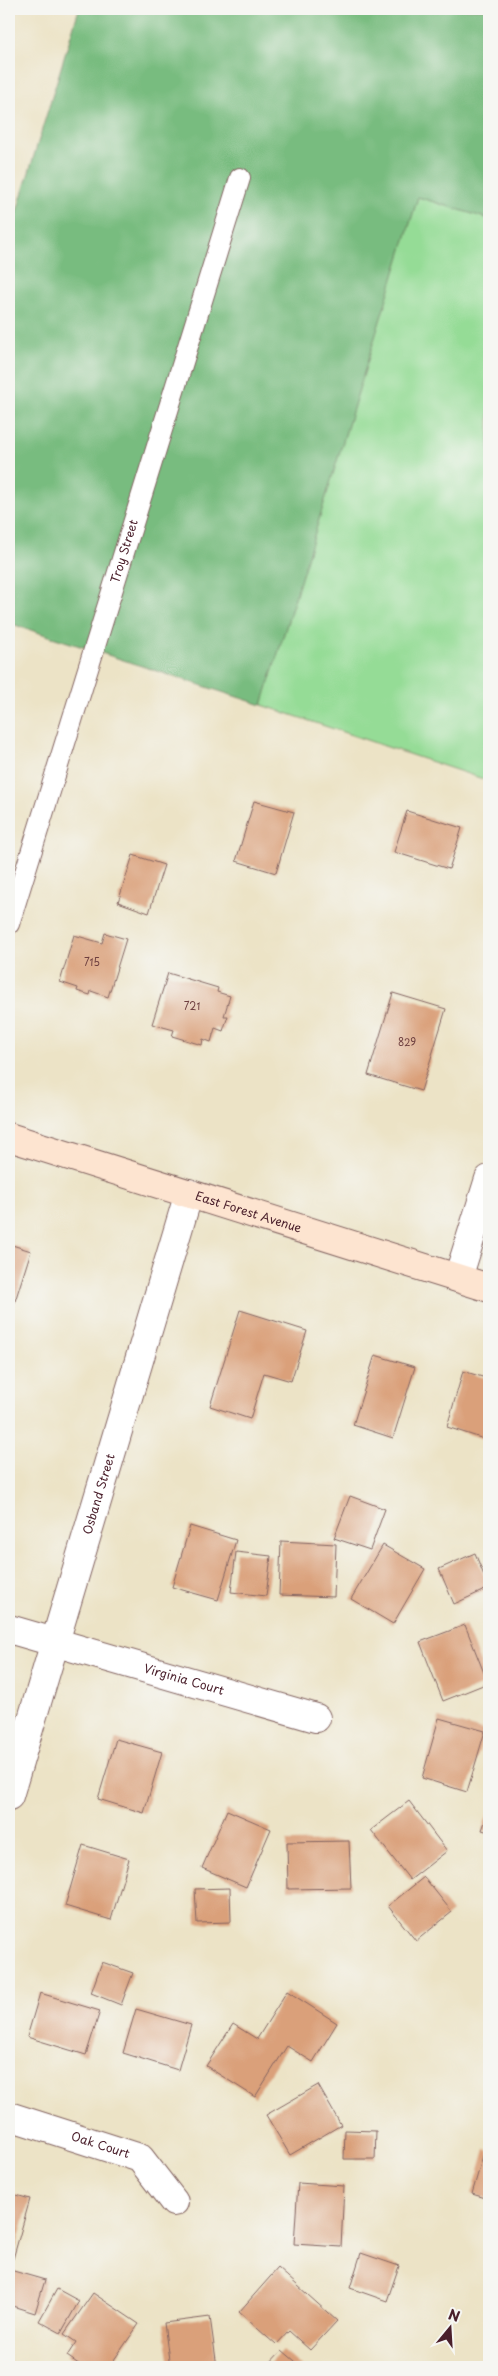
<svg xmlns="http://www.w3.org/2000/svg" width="498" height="2376" font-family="'Playpen Sans',sans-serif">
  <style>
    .green { fill: #95dc96; stroke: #707e60 }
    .forest { fill: #78bc7f; stroke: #616e55 }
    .building { fill: #daa07a }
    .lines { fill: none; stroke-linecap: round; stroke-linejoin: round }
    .lane-casing { stroke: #836461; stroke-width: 22 }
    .street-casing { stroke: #836461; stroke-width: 30 }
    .secondary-casing { stroke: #836461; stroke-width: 30 }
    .lane { stroke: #fff; stroke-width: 20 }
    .street { stroke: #fff; stroke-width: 28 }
    .secondary { stroke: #fde4d0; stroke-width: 28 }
    .labels { text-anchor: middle; stroke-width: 4; stroke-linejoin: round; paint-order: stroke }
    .number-label { font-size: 10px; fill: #6e3f3f }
    .street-label { font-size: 12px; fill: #4a1f2b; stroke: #f6f6f2 }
  </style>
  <rect width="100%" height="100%" fill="#f6f6f2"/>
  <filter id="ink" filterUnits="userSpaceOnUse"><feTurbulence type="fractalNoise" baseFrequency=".02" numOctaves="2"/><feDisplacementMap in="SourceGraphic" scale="10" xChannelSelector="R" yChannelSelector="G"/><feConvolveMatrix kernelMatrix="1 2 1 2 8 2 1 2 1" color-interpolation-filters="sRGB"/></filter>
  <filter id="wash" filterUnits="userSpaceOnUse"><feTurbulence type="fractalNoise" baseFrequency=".0096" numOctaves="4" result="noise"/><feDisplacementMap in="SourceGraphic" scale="20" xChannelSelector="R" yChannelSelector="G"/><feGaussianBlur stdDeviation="1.12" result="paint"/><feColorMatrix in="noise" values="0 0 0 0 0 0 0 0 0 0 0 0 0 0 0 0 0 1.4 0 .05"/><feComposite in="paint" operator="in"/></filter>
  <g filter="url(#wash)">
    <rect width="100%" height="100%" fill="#ece3c6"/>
    <polygon class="green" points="418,197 489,219 489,781 262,705"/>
    <polygon class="forest" points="79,9 489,9 489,219 418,197 262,705 9,623 9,237"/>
    <g id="blocks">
      <g class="building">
        <polygon points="254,801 294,812 276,873 236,861"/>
        <polygon points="407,811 462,828 449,869 394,852"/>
        <polygon points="133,855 164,865 149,913 118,902"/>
        <polygon points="105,933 126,939 108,997 91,991 90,995 77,991 78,988 60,982 74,935 102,943"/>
        <polygon points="168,973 218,988 217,992 230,996 224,1016 228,1016 223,1031 215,1028 211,1042 203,1039 202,1045 172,1036 174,1030 152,1024"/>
        <polygon points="393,993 446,1009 421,1091 368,1075"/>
        <polygon points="9,1244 31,1251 9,1320"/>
        <polygon points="240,1310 307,1331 291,1381 264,1373 250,1419 210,1406"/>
        <polygon points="375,1355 415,1367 393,1438 353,1425"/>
        <polygon points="463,1371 489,1379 489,1434 487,1440 447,1427"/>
        <polygon points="350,1496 385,1509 370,1550 334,1538"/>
        <polygon points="190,1526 236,1540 218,1600 172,1587"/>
        <polygon points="281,1541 336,1544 334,1597 279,1595"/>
        <polygon points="383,1545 425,1569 393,1624 351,1599"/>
        <polygon points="236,1552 271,1556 266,1596 231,1592"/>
        <polygon points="475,1553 489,1588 454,1604 439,1569"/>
        <polygon points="465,1625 488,1683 443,1701 420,1642"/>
        <polygon points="439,1718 485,1731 467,1792 422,1778"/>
        <polygon points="116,1739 162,1752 144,1813 98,1799"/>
        <polygon points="409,1801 447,1851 410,1880 371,1830"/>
        <polygon points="227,1810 271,1829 246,1887 202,1868"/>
        <polygon points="489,1811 489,1832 482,1830"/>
        <polygon points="349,1841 351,1888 288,1889 287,1842"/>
        <polygon points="83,1845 129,1859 111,1920 65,1906"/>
        <polygon points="424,1877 452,1912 416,1941 388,1906"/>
        <polygon points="230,1888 231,1922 197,1923 195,1889"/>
        <polygon points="102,1962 133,1973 121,2005 91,1993"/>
        <polygon points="287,1991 337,2023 313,2062 287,2046 255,2097 206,2066 233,2024 257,2039"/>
        <polygon points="40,1993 100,2011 86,2055 27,2037"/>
        <polygon points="136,2009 191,2025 178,2070 123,2053"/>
        <polygon points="318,2085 341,2125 290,2155 266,2115"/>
        <polygon points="345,2130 376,2131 375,2159 344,2159"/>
        <polygon points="485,2149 489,2150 489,2199 472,2194"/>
        <polygon points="298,2183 344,2186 341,2247 294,2244"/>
        <polygon points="9,2193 30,2199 13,2259 9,2258"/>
        <polygon points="361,2253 399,2266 387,2301 350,2288"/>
        <polygon points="278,2268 337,2321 310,2350 289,2331 276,2345 239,2312"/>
        <polygon points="10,2270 45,2280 35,2313 9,2305"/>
        <polygon points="57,2289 79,2301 61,2333 39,2321"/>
        <polygon points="93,2293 139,2324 109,2367 83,2367 67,2356 76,2342 64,2334"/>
        <polygon points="210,2317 217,2367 170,2367 164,2323"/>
        <polygon points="282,2350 302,2367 266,2367"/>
      </g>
    </g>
  </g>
  <g filter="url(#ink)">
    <use href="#blocks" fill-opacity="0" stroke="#836461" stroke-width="1"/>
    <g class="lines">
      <defs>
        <g id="lane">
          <path id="s1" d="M9,924L240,178"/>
        </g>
        <g id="street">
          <polyline points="458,1278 489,1179"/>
          <path id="s2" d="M9,1629L316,1718"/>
          <path id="s3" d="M9,1796L189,1193"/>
          <path id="s4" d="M9,2116L140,2158L174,2202"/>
        </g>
        <g id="secondary">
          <path id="s5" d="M9,1137L489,1288"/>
        </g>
      </defs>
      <use href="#lane" class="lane-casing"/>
      <use href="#street" class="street-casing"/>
      <use href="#secondary" class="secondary-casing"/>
      <use href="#lane" class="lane"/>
      <use href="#street" class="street"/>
      <use href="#secondary" class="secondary"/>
    </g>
  </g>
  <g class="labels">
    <g class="number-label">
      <text x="92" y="966">715</text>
      <text x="192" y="1010">721</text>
      <text x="407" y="1046">829</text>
    </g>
    <g class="street-label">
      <text dy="4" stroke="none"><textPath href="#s1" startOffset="390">Troy Street</textPath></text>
      <text dy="4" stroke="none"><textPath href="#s5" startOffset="251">East Forest Avenue</textPath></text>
      <text dy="4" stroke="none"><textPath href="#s3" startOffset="315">Osband Street</textPath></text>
      <text dy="4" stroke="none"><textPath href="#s2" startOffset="182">Virginia Court</textPath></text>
      <text dy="4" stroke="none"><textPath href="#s4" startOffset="96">Oak Court</textPath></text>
    </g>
  </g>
  <rect width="498" height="2376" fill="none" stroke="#f6f6f2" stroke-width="30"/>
  <g transform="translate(450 2328) rotate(18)" stroke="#f6f6f2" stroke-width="4" paint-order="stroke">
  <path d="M0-4L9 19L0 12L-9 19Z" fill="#4a1f2b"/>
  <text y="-8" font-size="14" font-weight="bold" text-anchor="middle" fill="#4a1f2b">N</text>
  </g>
</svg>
